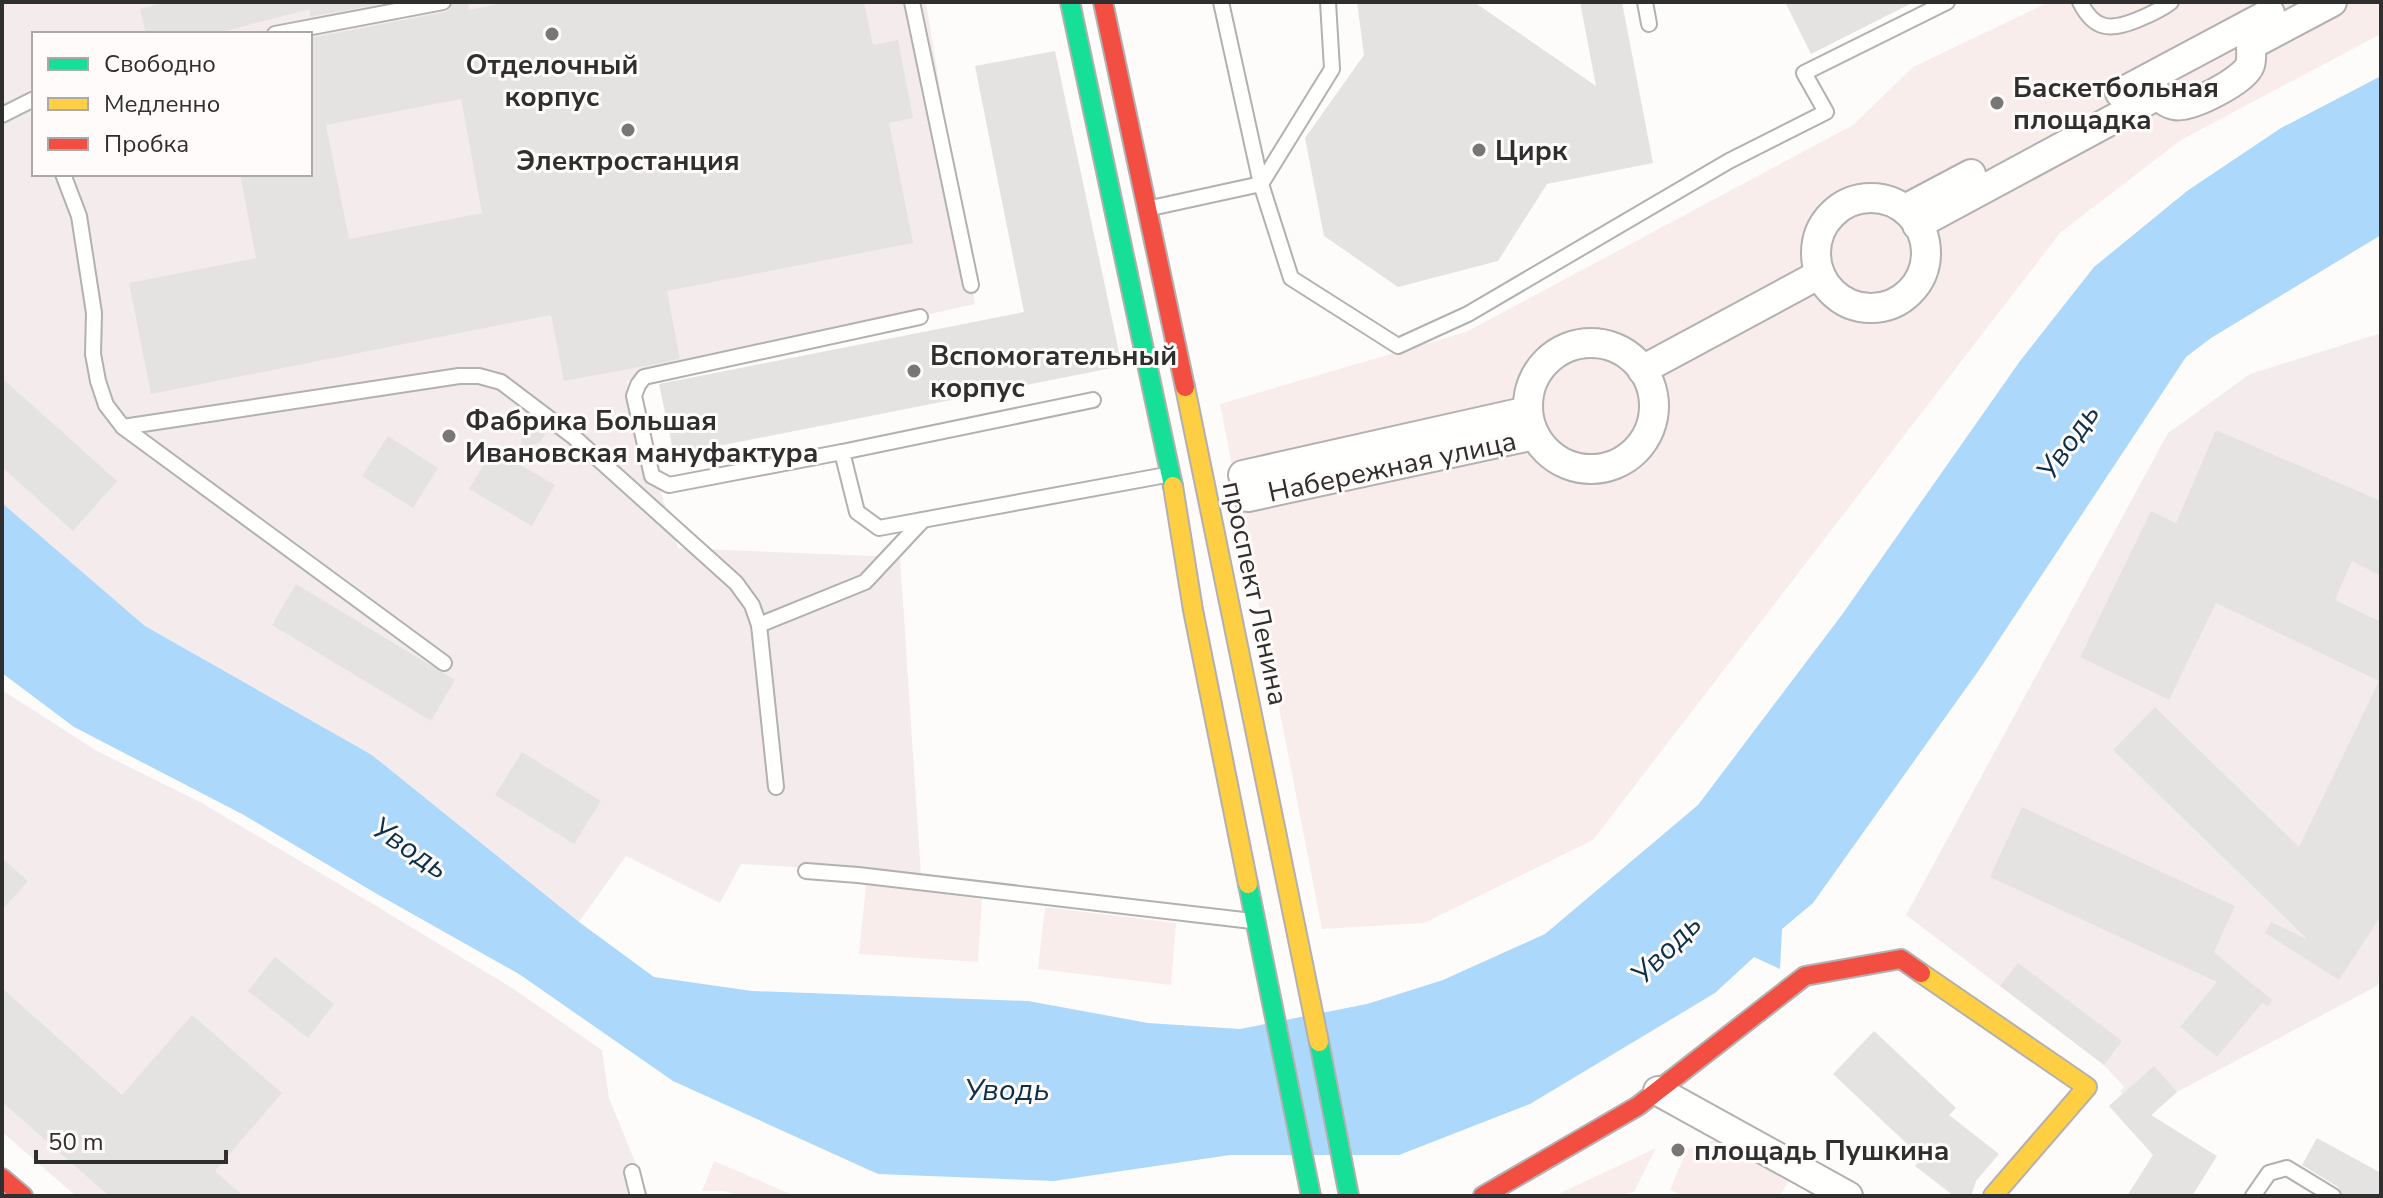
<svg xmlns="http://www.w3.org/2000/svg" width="2383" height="1198" font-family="'Nunito Sans',sans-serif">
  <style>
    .built { fill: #f4ecec; fill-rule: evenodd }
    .green { fill: #f9edec }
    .water { fill: #abd8fb }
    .building { fill: #e5e3e2; fill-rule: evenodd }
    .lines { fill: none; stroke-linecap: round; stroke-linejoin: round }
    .lane-casing { stroke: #b2b0b0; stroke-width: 18 }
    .street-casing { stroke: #b2b0b0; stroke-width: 32 }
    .fast-casing { stroke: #b2b0b0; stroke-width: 22 }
    .slow-casing { stroke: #b2b0b0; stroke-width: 22 }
    .jam-casing { stroke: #b2b0b0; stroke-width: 22 }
    .lane { stroke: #fffffe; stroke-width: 14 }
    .street { stroke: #fffffe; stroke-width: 28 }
    .fast { stroke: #16e098; stroke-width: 18 }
    .slow { stroke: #ffcf43; stroke-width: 18 }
    .jam { stroke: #f24e42; stroke-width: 18 }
    .poi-dot { fill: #787776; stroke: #fffbfa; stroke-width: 3 }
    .labels { text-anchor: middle; stroke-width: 6; stroke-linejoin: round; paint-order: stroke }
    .poi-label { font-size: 28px; font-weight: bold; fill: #302f2f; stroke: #fffbfa; text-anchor: start }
    .street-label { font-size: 28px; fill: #302f2f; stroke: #fffbfa }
    .water-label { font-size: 30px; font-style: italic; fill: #0d304a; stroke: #fffbfa }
  </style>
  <rect width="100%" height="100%" fill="#fefcfb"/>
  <g class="built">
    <path d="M2,2H926L975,304L627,381L678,548L900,557L921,874L741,864L720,903L626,856L579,922L372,755L145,626L2,503ZM34,34H310V174H34Z"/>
    <polygon points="2381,333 2381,978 2377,986 2177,1092 2133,1132 2109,1106 2122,1094 2120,1091 2124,1087 2104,1065 1906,915 2168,433 2250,374"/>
    <polygon points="2,690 97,751 202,803 373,904 512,988 602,1050 609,1098 649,1196 76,1196 2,1132"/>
  </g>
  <g class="green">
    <polygon points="2049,2 2381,2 2381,34 2181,140 2060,233 1593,840 1424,923 1322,929 1220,404 1466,332 1853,125 1913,67"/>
    <polygon points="866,885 982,899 978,962 859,954"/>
    <polygon points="1045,907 1176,923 1171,985 1038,969"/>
    <polygon points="1727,1136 1792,1175 1780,1196 1684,1196 1670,1190 1687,1149"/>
    <polygon points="1656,1148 1634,1192 1618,1196 1554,1196"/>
    <polygon points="714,1161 795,1196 743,1196 723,1191 702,1191"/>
  </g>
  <polygon class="water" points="2381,76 2381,235 2211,338 2186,357 1979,670 1813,903 1782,929 1780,969 1754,957 1715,993 1530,1104 1399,1155 1230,1155 1054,1181 878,1174 673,1081 519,974 377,894 242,814 74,727 2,673 2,503 145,626 372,755 579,922 654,977 752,991 1028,1001 1148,1023 1240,1029 1367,1004 1443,980 1545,934 1698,805 1841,616 2020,361 2094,267 2187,191 2281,128"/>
  <g class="building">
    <polygon points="165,2 309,2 310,7 310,2 390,2 310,17 310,9 214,34 146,34 140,9"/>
    <path d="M453,2H468L469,10L508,2H864L873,45L898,40L913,118L889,123L913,243L667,291L680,359L656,364L564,381L551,315L151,394L129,283L256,258L240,174H310V38L445,12L450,9ZM461,99L482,213L349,239L326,125Z"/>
    <polygon points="1357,2 1474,2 1596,86 1580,2 1622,2 1653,163 1547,184 1498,261 1398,287 1324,236 1305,138 1364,55"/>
    <polygon points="1785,2 1914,2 1811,54"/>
    <polygon points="1055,51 1122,366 674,455 659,384 1024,312 975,66"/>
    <polygon points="2,378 117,481 73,531 2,467"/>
    <polygon points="533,419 545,428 545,435 540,442 522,450 521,426 526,420"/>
    <polygon points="2216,430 2381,501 2381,576 2352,561 2335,600 2381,622 2381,916 2339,980 2265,933 2271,922 2307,939 2113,750 2155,707 2299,847 2379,681 2216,603 2169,700 2080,657 2151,511 2176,523"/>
    <polygon points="388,436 438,468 413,508 362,476"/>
    <polygon points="493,449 555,485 532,526 469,489"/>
    <polygon points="296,584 455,680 431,721 272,625"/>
    <polygon points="522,752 601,801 574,844 495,795"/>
    <polygon points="2022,807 2235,906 2214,952 2272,1000 2268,1006 2262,1003 2217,1057 2180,1027 2217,982 1990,877"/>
    <polygon points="2,858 28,881 2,910"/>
    <polygon points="275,957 334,1004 308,1038 248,991"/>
    <polygon points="2018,963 2122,1041 2104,1065 2000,986"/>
    <polygon points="2,988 122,1095 192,1015 282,1093 215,1171 243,1196 109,1196 2,1102"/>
    <polygon points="1874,1031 1956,1108 1949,1115 1999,1154 1976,1181 1971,1196 1954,1196 1915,1166 1922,1158 1833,1074"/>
    <polygon points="2154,1066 2177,1092 2151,1115 2217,1156 2192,1196 2127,1196 2153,1155 2109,1106"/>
    <polygon points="2317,1138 2381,1173 2381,1196 2343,1196 2338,1187 2302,1165"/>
  </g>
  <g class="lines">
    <defs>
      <g id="lane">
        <polyline points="912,2 971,285"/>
        <polyline points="1221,2 1261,184 1291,278 1398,346 1468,314 1729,161 1826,112 1804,73 1947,2"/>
        <polyline points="1645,2 1649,24"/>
        <path d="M2080,2C2094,30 2110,31 2137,20C2149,15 2161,10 2171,2"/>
        <polyline points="275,34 443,2"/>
        <polyline points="2,115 34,99"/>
        <polyline points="63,174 79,216 94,313 93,354 98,381 106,405 123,427 444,663"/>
        <polyline points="1151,208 1261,184 1332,69 1328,2"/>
        <polyline points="1093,400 842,452 857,512 879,528 1166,475"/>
        <polyline points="123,427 459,376 479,376 501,382 575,438 736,583 752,605 759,625 776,787"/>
        <polyline points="842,452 669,485 652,476 634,396 638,385 644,377 920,317"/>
        <polyline points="759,625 865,582 923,520"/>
        <polyline points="806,871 858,875 1252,921"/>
        <polyline points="632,1172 638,1196"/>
        <polyline points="2253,1196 2269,1173 2287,1168 2333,1196"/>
      </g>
      <g id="street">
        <polyline points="2120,93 2270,13"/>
        <circle cx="1871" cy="253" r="55"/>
        <polyline points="1905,209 1971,174"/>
        <path d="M1917,225L2158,95C2162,99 2168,104 2174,105C2190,109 2245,80 2250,65C2252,59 2251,51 2251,45L2332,2"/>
        <circle cx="1591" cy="406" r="63"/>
        <polyline points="1642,370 1820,274"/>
        <polyline points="1243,475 1528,411"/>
        <polyline points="1248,497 1535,435"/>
        <polyline points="1658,1091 1848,1196"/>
      </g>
      <g id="fast">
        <polyline points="1070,2 1173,486"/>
        <polyline points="1248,884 1311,1196"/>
        <polyline points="1319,1042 1349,1196"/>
      </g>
      <g id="slow">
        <polyline points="1185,387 1319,1042"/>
        <polyline points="1173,486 1193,610 1248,884"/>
        <polyline points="1921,973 2087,1087 1993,1196"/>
      </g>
      <g id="jam">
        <polyline points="1103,2 1185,387"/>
        <polyline points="2,1178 23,1196"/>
        <polyline points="1483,1196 1638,1106 1805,976 1901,959 1921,973"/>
      </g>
    </defs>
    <use href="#lane" class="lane-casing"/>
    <use href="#street" class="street-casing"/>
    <use href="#fast" class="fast-casing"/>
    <use href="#slow" class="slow-casing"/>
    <use href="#jam" class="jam-casing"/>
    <use href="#lane" class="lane"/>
    <use href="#street" class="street"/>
    <use href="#fast" class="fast"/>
    <use href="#slow" class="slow"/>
    <use href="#jam" class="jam"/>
  </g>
  <g class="poi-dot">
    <circle cx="552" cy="34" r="8"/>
    <circle cx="1997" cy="103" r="8"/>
    <circle cx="628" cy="130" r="8"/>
    <circle cx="1479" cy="150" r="8"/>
    <circle cx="914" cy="371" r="8"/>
    <circle cx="449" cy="436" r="8"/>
    <circle cx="1678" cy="1150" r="8"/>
  </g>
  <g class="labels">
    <g class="poi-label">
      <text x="552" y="74" text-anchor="middle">Отделочный<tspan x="552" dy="32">корпус</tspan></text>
      <text x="2013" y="97">Баскетбольная<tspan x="2013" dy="32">площадка</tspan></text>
      <text x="1495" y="160">Цирк</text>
      <text x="628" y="170" text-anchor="middle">Электростанция</text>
      <text x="930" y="365">Вспомогательный<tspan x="930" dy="32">корпус</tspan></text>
      <text x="465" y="430">Фабрика Большая<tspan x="465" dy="32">Ивановская мануфактура</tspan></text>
      <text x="1694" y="1160">площадь Пушкина</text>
    </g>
    <g class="street-label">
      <text transform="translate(1392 466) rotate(-12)" y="10">Набережная улица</text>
      <text transform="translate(1256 593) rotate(78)" y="10">проспект Ленина</text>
    </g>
    <g class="water-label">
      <text transform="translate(2068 442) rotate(-55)" y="10">Уводь</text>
      <text transform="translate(410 848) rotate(34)" y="10">Уводь</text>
      <text transform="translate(1666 949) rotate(-45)" y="10">Уводь</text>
      <text x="1007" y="1100">Уводь</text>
    </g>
  </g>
  <rect width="2383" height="1198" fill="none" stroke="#302f2f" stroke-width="8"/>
  <rect x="32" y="32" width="280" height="144" fill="#fffbfa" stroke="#aca9a9" stroke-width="2"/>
  <rect x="48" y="58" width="40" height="12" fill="#16e098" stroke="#aca9a9" stroke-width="2"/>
  <text x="104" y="72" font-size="24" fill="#302f2f">Свободно</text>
  <rect x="48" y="98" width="40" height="12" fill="#ffcf43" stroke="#aca9a9" stroke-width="2"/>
  <text x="104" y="112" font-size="24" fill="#302f2f">Медленно</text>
  <rect x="48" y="138" width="40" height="12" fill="#f24e42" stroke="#aca9a9" stroke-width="2"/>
  <text x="104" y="152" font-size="24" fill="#302f2f">Пробка</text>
  <path d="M36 1150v12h190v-12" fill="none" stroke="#302f2f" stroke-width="4"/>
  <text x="48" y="1150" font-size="24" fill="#302f2f" stroke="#fffbfa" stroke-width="6" paint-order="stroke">50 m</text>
</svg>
